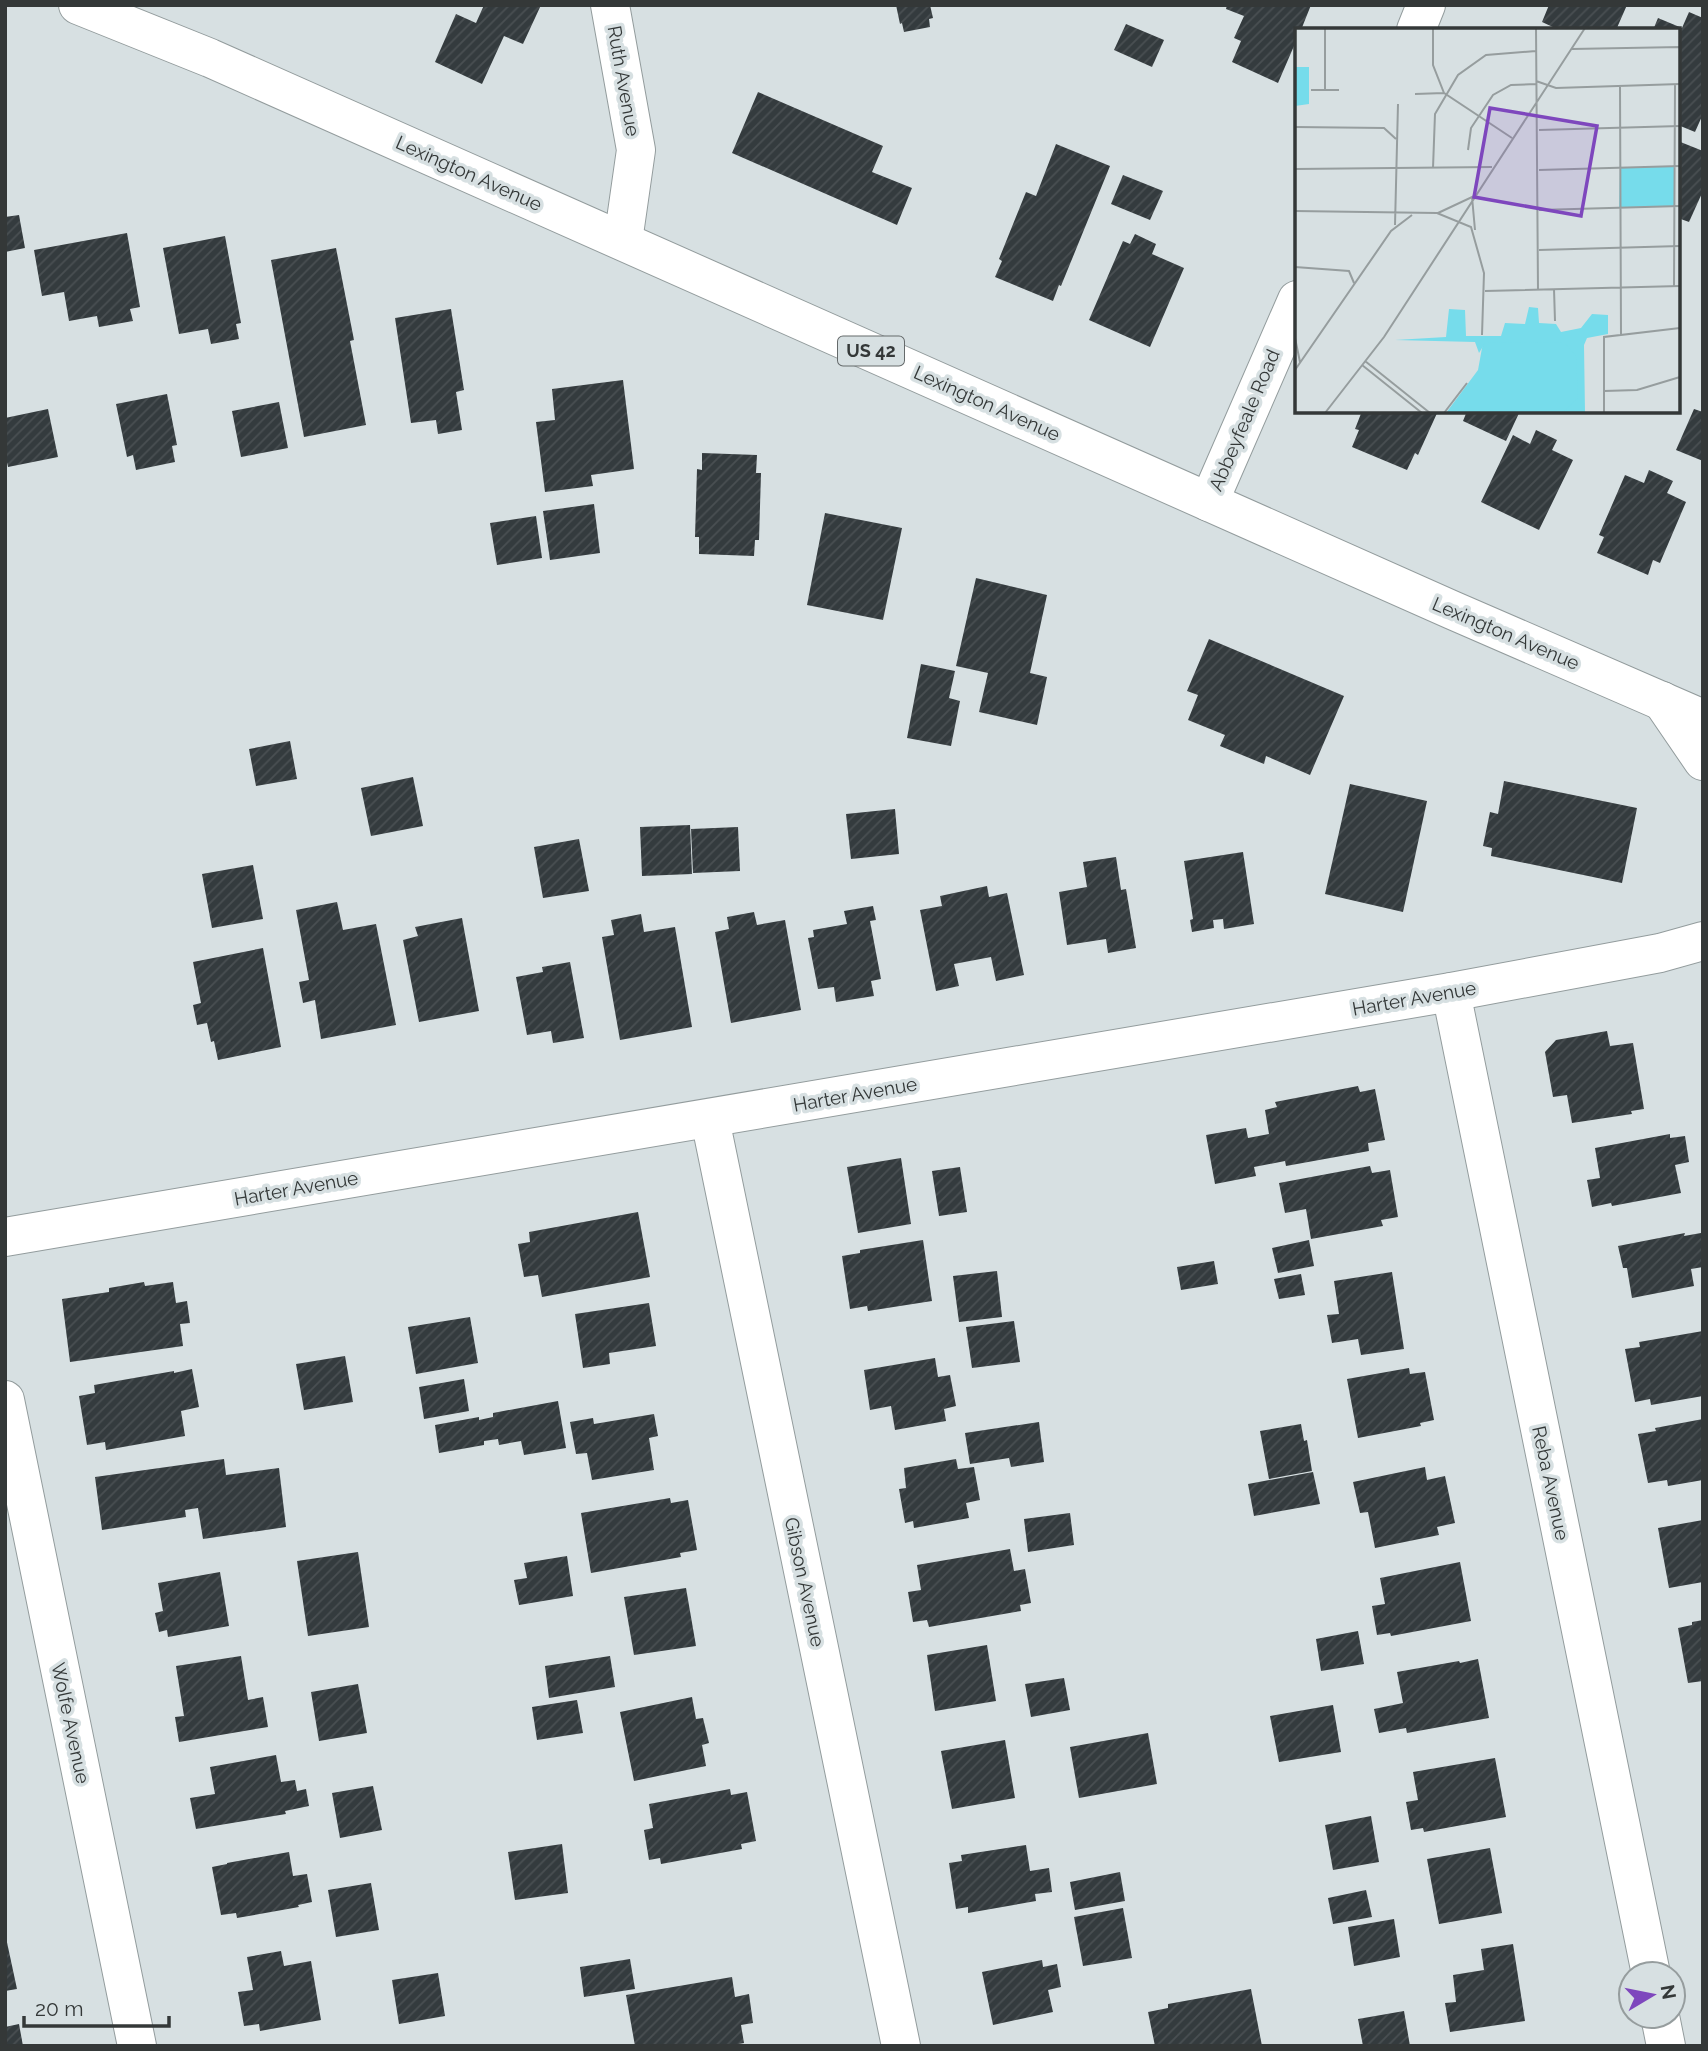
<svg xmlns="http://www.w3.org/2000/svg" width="1708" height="2051" font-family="Raleway,sans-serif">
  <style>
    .building { fill: url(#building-hatch) }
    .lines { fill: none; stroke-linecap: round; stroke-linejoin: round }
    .minor-casing { stroke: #939c9d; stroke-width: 40 }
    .primary-casing { stroke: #939c9d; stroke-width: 40 }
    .minor { stroke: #fff; stroke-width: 38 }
    .primary { stroke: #fff; stroke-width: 38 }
    .labels { text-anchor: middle; stroke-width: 7; stroke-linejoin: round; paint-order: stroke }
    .shield { fill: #d7e0e2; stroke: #656a6b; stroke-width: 2 }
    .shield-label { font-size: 18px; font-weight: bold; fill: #343838 }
    .street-label { font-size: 19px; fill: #343838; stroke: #d7e0e2 }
    .inset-road { fill: none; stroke: #969d9e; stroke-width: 2 }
    .view { fill: #7e47bd; fill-opacity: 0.15; stroke: #7e47bd; stroke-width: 3.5 }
    .inset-edge { fill: none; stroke: #343838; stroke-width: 3.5 }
  </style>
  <defs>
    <pattern id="building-hatch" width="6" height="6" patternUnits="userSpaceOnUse" patternTransform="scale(1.75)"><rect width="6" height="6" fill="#343b3e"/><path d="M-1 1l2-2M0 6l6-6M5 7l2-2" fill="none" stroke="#494f52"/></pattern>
  </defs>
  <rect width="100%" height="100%" fill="#d7e0e2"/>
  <g class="building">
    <polygon points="484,5 541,5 523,44 504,36 482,84 435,62 456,14 476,23"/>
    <polygon points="896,5 930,5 933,18 929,19 930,27 904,32 902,23 900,24"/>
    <polygon points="1227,5 1311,5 1301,30 1297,30 1297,39 1278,83 1232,62 1241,41 1234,38 1244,16 1226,9"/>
    <polygon points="1549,5 1627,5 1616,30 1554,30 1555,28 1542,22"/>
    <polygon points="1689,12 1703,18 1703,114 1695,132 1678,125 1678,30 1653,30 1658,18 1682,28"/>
    <polygon points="1126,24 1164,40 1152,67 1114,50"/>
    <polygon points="758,92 883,146 872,172 912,188 897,225 732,153"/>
    <polygon points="1678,141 1703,151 1703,191 1689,222 1678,218"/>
    <polygon points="1056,144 1110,166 1061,286 1059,285 1053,301 995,277 1002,261 999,259 1026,192 1036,196"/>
    <polygon points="1123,175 1163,191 1150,220 1111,204"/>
    <polygon points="19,215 25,248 5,252 5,217"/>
    <polygon points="127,233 140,307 130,309 133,321 99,327 97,316 69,321 64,292 42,296 34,250"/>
    <polygon points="1135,234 1156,244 1152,254 1184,268 1150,347 1089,320 1123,241 1130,244"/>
    <polygon points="225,236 241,323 236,324 239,339 211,344 208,329 179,334 163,248"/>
    <polygon points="336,248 354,340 350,341 366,425 304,437 271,260"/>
    <polygon points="451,309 464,390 456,392 462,430 438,434 436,420 411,423 395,318"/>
    <polygon points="623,380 634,469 591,475 593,486 545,492 536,422 555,420 552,389"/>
    <polygon points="167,394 177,445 172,446 175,462 136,470 133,455 127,457 116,404"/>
    <polygon points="279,402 288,448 241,457 232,411"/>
    <polygon points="48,409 58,457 8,467 5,453 5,418"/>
    <polygon points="1694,409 1703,412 1703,461 1676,450"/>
    <polygon points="1362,411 1438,411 1418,455 1415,453 1407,470 1352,447 1359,430 1355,429"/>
    <polygon points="1467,411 1520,411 1506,441 1463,421"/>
    <polygon points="1536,430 1557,440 1552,450 1573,460 1539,530 1481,502 1513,435 1530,444"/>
    <polygon points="702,453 757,455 756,473 761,473 759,540 755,540 754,556 699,554 699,537 695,537 697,469 702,470"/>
    <polygon points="1649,470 1673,481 1667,493 1686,502 1660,563 1653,560 1648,575 1597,553 1604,537 1599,535 1625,475 1644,483"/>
    <polygon points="594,504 600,553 550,560 543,511"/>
    <polygon points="825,513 902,528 883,620 807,605"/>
    <polygon points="536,516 542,558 497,565 490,523"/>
    <polygon points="976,578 1047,595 1030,673 1047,677 1037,725 979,712 988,673 956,666"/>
    <polygon points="1209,639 1344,696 1310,775 1266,756 1264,764 1220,746 1225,735 1188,720 1198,695 1187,691"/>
    <polygon points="921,664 955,671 949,698 960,701 951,746 907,738"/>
    <polygon points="290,741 297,779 256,786 249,749"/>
    <polygon points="413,777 423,826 371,836 361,788"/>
    <polygon points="1504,781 1637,808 1622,883 1491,856 1492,848 1483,846 1490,812 1498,814"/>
    <polygon points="1350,784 1427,801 1403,912 1325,894"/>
    <polygon points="895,809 899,854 851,859 846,814"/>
    <polygon points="690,825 692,874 642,876 640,827"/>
    <polygon points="738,827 740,871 693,873 691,829"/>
    <polygon points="579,839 589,891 543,898 534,847"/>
    <polygon points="1243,852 1254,924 1224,929 1223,919 1213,920 1214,928 1192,932 1190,920 1193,919 1184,861"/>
    <polygon points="1116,857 1121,890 1126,889 1136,948 1108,953 1106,939 1067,945 1059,892 1087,887 1083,862"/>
    <polygon points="253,865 263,919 212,928 202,874"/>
    <polygon points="987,886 989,897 1007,893 1024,975 996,981 991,957 954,964 959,986 936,991 920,910 942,906 940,896"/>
    <polygon points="337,902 343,930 376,924 396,1025 321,1039 315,1000 303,1003 299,982 309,980 296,910"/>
    <polygon points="873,906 876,920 870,921 881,979 871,981 874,996 836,1002 834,987 818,989 808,938 814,937 813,930 847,924 844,911"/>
    <polygon points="754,912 757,925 785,920 801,1010 731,1023 715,932 729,929 727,917"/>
    <polygon points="641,914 644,932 675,927 692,1027 620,1040 602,937 614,935 611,920"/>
    <polygon points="462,918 479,1011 419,1022 403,940 418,936 415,927"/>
    <polygon points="263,948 281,1047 218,1060 214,1041 211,1042 207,1023 197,1025 193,1005 201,1003 193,962"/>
    <polygon points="570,962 584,1038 553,1043 551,1031 527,1035 516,977 543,972 542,967"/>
    <polygon points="1607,1031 1610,1046 1633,1043 1644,1109 1631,1111 1632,1114 1572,1123 1567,1095 1553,1097 1545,1052 1556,1040"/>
    <polygon points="1358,1086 1360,1092 1375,1089 1385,1140 1368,1143 1369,1151 1286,1166 1285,1161 1254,1167 1256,1176 1215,1184 1206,1135 1246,1128 1248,1138 1269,1134 1265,1110 1277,1107 1275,1102"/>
    <polygon points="1670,1134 1670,1138 1685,1136 1689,1162 1675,1165 1681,1193 1612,1206 1611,1203 1592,1207 1587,1180 1600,1178 1595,1148"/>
    <polygon points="901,1158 911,1224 858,1233 847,1167"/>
    <polygon points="1370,1166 1372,1173 1390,1170 1398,1217 1381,1220 1383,1226 1311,1239 1306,1209 1285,1213 1279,1183"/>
    <polygon points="960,1167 967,1212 939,1216 932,1171"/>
    <polygon points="638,1212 650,1277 542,1297 538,1275 524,1277 518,1244 530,1242 529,1232"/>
    <polygon points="1685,1233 1684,1236 1701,1233 1703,1243 1703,1267 1691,1269 1694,1286 1632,1298 1627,1268 1623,1268 1618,1246"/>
    <polygon points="923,1240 932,1301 868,1311 867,1306 850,1309 842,1256 860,1253 860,1250"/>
    <polygon points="1309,1240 1314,1266 1278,1273 1272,1248"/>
    <polygon points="1214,1261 1218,1284 1181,1290 1177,1267"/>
    <polygon points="997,1271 1002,1317 959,1322 953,1276"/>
    <polygon points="1392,1272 1404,1349 1361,1355 1358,1339 1332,1343 1327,1315 1339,1314 1334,1281"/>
    <polygon points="1301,1274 1305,1295 1279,1299 1274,1279"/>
    <polygon points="144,1282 145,1286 173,1282 176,1303 187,1301 190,1323 180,1324 183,1346 70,1362 62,1299 109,1292 109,1288"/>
    <polygon points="649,1303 656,1346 609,1353 610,1364 583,1368 575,1314"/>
    <polygon points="470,1317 478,1363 416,1374 408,1327"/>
    <polygon points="1014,1321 1020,1362 972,1368 966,1327"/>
    <polygon points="1703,1331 1703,1396 1651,1405 1650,1399 1635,1402 1625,1349 1640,1347 1639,1342"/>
    <polygon points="345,1356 353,1402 304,1410 296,1364"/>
    <polygon points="935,1358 938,1377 950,1375 956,1406 944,1409 946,1421 895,1430 891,1406 870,1410 864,1370"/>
    <polygon points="1409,1368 1410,1374 1425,1372 1434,1420 1420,1423 1421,1426 1358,1438 1347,1379"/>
    <polygon points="192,1369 199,1407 181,1411 185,1436 106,1450 105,1442 87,1445 79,1396 95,1393 94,1385 174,1371 174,1373"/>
    <polygon points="464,1379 469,1411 424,1419 419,1387"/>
    <polygon points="558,1401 566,1448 524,1455 521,1441 499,1445 498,1439 484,1441 484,1445 439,1453 435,1425 479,1417 479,1420 493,1417 493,1413"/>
    <polygon points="654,1414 658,1436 649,1438 654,1470 592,1480 587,1453 576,1454 570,1422 593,1418 594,1424"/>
    <polygon points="1703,1419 1703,1480 1668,1486 1667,1480 1648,1483 1638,1434 1656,1431 1655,1428"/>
    <polygon points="1039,1422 1044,1462 1011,1467 1009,1458 970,1464 965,1433"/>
    <polygon points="1301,1424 1304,1441 1307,1440 1312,1471 1269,1479 1260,1431"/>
    <polygon points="224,1459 226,1475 279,1468 286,1527 203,1539 198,1508 185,1510 186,1517 102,1530 95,1477"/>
    <polygon points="956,1459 958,1469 974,1467 980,1500 966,1503 969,1518 914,1528 913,1521 905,1523 899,1489 906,1488 904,1468"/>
    <polygon points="1425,1467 1427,1480 1445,1476 1455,1523 1437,1527 1439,1535 1375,1548 1368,1512 1360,1513 1353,1482"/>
    <polygon points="1313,1472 1320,1504 1254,1516 1248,1484"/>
    <polygon points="670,1498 671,1503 688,1500 697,1550 680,1553 681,1557 591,1573 581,1513"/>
    <polygon points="1070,1513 1074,1545 1028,1552 1024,1519"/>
    <polygon points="1703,1520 1703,1582 1669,1588 1658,1528"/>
    <polygon points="1010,1549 1014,1571 1025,1569 1031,1603 1020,1605 1021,1611 929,1627 927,1620 913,1622 908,1592 921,1590 917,1565"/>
    <polygon points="358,1552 369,1627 308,1636 297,1561"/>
    <polygon points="567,1556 573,1596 519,1605 514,1580 527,1578 524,1563"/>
    <polygon points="1460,1562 1471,1621 1391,1636 1390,1633 1377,1635 1372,1606 1385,1604 1380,1578"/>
    <polygon points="220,1572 229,1626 168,1637 167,1630 159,1632 155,1613 163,1611 158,1583"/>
    <polygon points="686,1588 696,1646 634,1655 624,1597"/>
    <polygon points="1703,1620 1703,1681 1688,1683 1678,1628 1692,1625 1692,1622"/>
    <polygon points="1358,1631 1364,1664 1321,1671 1316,1639"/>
    <polygon points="987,1645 996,1701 935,1711 927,1655"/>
    <polygon points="241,1656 248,1700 263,1697 268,1727 179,1742 175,1717 184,1716 176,1666"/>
    <polygon points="610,1656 615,1687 549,1698 545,1666"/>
    <polygon points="1478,1659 1489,1718 1407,1733 1406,1728 1379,1733 1374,1709 1403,1703 1397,1672 1459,1661 1460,1663"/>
    <polygon points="1064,1678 1070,1710 1031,1717 1025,1684"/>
    <polygon points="358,1684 367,1733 319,1741 311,1692"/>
    <polygon points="692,1697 696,1719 703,1718 709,1743 702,1745 706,1766 634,1781 620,1712"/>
    <polygon points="577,1700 583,1733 537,1740 532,1707"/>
    <polygon points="1333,1705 1341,1752 1279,1762 1270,1716"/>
    <polygon points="1148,1733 1157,1784 1079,1798 1070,1747"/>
    <polygon points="1005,1740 1015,1798 952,1809 941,1751"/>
    <polygon points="276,1755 281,1782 295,1780 297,1791 306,1789 309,1806 285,1811 286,1814 196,1829 190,1798 215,1794 210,1767"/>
    <polygon points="1495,1758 1506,1817 1424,1832 1423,1828 1411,1830 1406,1802 1418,1800 1413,1772"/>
    <polygon points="373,1786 382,1830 340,1838 332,1793"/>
    <polygon points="730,1789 731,1795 747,1792 756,1841 741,1844 742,1849 661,1864 660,1858 649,1860 644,1830 653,1828 649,1804"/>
    <polygon points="1371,1816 1379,1862 1333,1870 1325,1825"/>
    <polygon points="562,1844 568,1893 515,1900 508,1852"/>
    <polygon points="1026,1845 1030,1871 1049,1868 1052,1892 1035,1894 1036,1901 968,1913 968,1907 956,1909 949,1863 962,1861 961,1855"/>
    <polygon points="1490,1848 1502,1913 1439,1924 1427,1859"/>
    <polygon points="289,1852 293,1876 307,1874 312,1902 298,1905 299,1907 237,1918 236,1913 221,1915 212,1867 227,1864 227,1863"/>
    <polygon points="1120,1872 1125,1901 1075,1910 1070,1882"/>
    <polygon points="371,1883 379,1930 336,1937 328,1890"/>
    <polygon points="1366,1890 1372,1917 1333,1924 1328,1898"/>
    <polygon points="1123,1908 1132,1958 1083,1966 1074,1917"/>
    <polygon points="1394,1919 1400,1957 1354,1966 1348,1927"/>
    <polygon points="5,1933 17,1989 5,1991"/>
    <polygon points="1513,1944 1525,2021 1450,2032 1445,2003 1456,2002 1453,1975 1484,1970 1481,1949"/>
    <polygon points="281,1951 284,1966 311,1961 321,2020 260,2031 259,2024 244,2026 238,1992 253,1990 247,1957"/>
    <polygon points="630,1959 635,1989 584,1997 580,1967"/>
    <polygon points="1042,1960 1043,1967 1057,1964 1061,1987 1048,1990 1053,2012 993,2025 982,1972"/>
    <polygon points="438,1973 445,2016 399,2024 392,1980"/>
    <polygon points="732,1977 735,1997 749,1994 753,2023 741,2025 744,2043 728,2046 635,2046 626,1995"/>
    <polygon points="1251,1989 1262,2046 1155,2046 1148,2012 1168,2008 1168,2004"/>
    <polygon points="1404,2011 1410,2046 1363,2046 1358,2019"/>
    <polygon points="19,2024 23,2046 5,2046 5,2027"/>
  </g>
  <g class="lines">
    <defs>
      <g id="minor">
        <polyline points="610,5 636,150 623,241"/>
        <polyline points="1416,30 1426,5"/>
        <polyline points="1209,502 1297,300"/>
        <polyline points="1662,701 1703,761"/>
        <polyline points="1451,992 1651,1974"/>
        <polyline points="710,1119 901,2046"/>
        <polyline points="5,1237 1451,992 1660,953 1703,941"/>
        <polyline points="5,1400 137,2046"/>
        <polyline points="1660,2016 1666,2046"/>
      </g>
      <polyline id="primary" points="78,5 210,58 1452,610 1703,719"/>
    </defs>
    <use href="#minor" class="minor-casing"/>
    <use href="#primary" class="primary-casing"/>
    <use href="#minor" class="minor"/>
    <use href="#primary" class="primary"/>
  </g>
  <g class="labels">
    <rect class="shield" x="838" y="336.5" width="66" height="29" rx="5"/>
    <g class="shield-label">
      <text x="871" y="357">US 42</text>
    </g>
    <g class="street-label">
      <text transform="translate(624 81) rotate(80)" y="7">Ruth Avenue</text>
      <text transform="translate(469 173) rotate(24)" y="7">Lexington Avenue</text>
      <text transform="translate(987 403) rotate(24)" y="7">Lexington Avenue</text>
      <text transform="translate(1244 420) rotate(-67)" y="7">Abbeyfeale Road</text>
      <text transform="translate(1506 633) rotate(23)" y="7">Lexington Avenue</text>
      <text transform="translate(1414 998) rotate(-10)" y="7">Harter Avenue</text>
      <text transform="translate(855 1094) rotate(-10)" y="7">Harter Avenue</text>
      <text transform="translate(296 1188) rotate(-10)" y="7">Harter Avenue</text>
      <text transform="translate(1551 1483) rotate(78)" y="7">Reba Avenue</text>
      <text transform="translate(805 1582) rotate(78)" y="7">Gibson Avenue</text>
      <text transform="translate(71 1723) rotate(78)" y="7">Wolfe Avenue</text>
    </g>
  </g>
  <g transform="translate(1295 28)">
    <rect width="385" height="385" fill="#d7e0e2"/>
    <path d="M0,39H14V76L0,78ZM379,138V178L324,180L325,140ZM284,305L286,385H151L183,342L189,309Z" fill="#76dceb"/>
    <path d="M234,279L243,280L244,295L261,296L266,304L286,300L297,286L313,287V306L292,310L289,317L290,385H267L283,370L281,328L269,314L190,315L184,325L180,314L100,312L151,309L154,281L170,282L171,308H206L210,295L230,296Z" fill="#76dceb"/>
    <path class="inset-road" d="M138,0V37L149,65M241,0L243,262M277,21L385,19V29M241,53L261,60L385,56M325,58L326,308M16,62H44M30,62V0M120,66L149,65L217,110M0,99L89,100L101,111M244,102L385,98M173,122L176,100L198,67L216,57L241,56M138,140L140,86L163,47L191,27L241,23M0,141L197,139M244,142L385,138M244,182L385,178M0,183L142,185L176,199L189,245L187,307M143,185L177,169L180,202M100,197L103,76M244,222L385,218M0,239L54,243L59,255M379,258L380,56M259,261L260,293M190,263L385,258M0,310L5,334M70,333L135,385M67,337L127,385M0,342L96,203L117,187M309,363L342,362L385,349M30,385L89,309L290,0M149,385L172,355M309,385V309L385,300"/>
    <path class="view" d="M195,80L302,98L286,188L179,169Z"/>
    <rect width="385" height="385" class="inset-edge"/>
  </g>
  <rect width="1708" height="2051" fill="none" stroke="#343838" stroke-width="14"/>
  <g transform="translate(1652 1995) rotate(80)"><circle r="33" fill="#d7e0e2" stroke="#969d9e" stroke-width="2"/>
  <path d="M0-5L12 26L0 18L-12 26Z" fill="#7e47bd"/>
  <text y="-10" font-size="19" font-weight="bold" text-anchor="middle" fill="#343838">N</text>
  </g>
  <path d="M24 2016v10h145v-10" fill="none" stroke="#343838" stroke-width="3.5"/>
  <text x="35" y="2016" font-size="21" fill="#343838" stroke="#d7e0e2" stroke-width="5" paint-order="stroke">20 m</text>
</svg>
